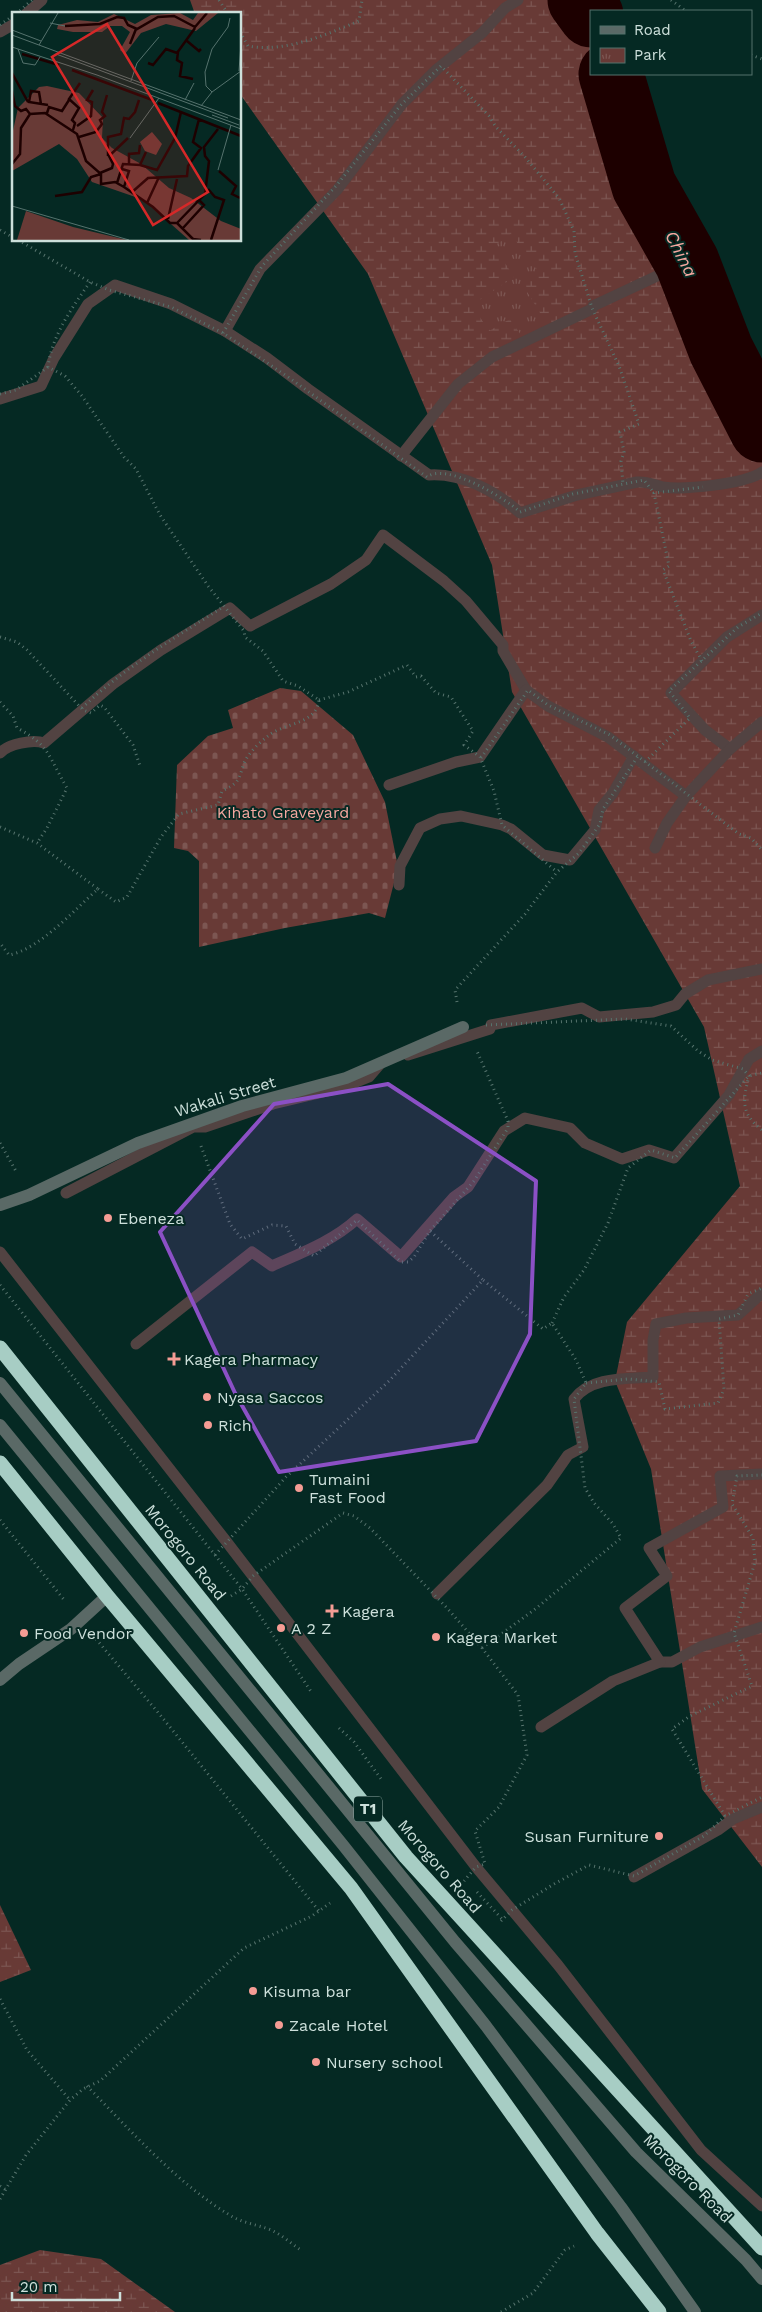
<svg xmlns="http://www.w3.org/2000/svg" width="762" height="2312" font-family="'Work Sans',sans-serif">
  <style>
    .wetland { fill: url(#wetland-marsh) }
    .cemetery { fill: url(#cemetery-stones) }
    .park { fill: url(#park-tufts) }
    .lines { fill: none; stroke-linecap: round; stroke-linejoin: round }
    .stream { stroke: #524342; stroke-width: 11 }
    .river { stroke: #1d0000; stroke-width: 65 }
    .path { stroke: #57746e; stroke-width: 3; stroke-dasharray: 1 4; stroke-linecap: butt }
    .minor { stroke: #5a6966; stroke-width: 12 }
    .highway { stroke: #a7cdc4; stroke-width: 15 }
    .marked { fill: #8b50c5; fill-opacity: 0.2; stroke: #8b50c5; stroke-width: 4; stroke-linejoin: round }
    .poi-dot { fill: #f59c94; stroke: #052923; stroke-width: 2 }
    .labels { text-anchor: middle; stroke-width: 4; stroke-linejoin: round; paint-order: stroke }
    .shield { fill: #052923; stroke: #91a9a4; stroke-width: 1 }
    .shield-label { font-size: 15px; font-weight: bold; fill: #cde0db }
    .park-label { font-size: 16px; fill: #f5a79f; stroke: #052923 }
    .street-label { font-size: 16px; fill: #cde0db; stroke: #052923 }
    .poi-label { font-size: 16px; fill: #cde0db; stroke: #052923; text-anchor: start }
    .water-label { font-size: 18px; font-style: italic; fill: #f5a8a0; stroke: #052923 }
    .inset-river { fill: none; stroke: #1d0000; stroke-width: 2.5 }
    .inset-road { fill: none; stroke: #55726d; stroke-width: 1 }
    .view { fill: #d62828; fill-opacity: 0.15; stroke: #d62828; stroke-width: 2.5 }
    .inset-edge { fill: none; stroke: #cde0db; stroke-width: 2.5 }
  </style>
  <defs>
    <pattern id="wetland-marsh" width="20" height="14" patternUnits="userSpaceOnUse" patternTransform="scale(1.25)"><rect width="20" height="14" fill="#683a36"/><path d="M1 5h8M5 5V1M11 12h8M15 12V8" fill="none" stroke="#7c5652"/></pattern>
    <pattern id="cemetery-stones" width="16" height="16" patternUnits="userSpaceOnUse" patternTransform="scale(1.25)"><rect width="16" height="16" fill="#683a36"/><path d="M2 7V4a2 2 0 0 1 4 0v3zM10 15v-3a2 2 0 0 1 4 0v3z" fill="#7c5652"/></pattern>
    <pattern id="park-tufts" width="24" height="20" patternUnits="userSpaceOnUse" patternTransform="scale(1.25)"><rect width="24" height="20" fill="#683a36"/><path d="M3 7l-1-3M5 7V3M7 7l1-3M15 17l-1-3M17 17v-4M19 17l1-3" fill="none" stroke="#7c5652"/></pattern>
  </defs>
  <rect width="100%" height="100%" fill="#052923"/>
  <g class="wetland">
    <polygon points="190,0 616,0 619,11 591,11 591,74 636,74 699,310 762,395 762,1867 702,1789 651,1469 615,1381 627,1322 740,1186 704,1027 512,692 492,565 368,274 240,94 240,14 195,14"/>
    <polygon points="0,1905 31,1970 0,1982"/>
    <polygon points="40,2250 101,2259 175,2312 0,2312 0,2265"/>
  </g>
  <polygon class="cemetery" points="280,688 301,691 353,735 385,802 398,867 385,918 369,913 285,928 199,947 199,861 188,851 174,848 177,765 208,736 233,728 228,710"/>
  <polygon class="park" points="511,234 539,273 523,285 548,326 523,338 510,319 489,331 472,305 514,277 494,246"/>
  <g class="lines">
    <g class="stream">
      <polyline points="26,14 42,0"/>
      <polyline points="0,32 14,24"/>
      <polyline points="225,331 260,269 337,190 402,104 437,69 482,33 505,8 518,0"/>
      <path d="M0,399L41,386L54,358L88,304L115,285L171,304L225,331L267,358L308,389L429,475C462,473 496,491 520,513L577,495L637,482C647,481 654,485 663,487C685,490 744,484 762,472"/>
      <polyline points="401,456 458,384 492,357 592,309 593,306 687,262"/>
      <polyline points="730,749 705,730 671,693 727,637 762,615"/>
      <path d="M0,753C8,744 33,739 44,743L113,684L161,650L230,608L250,626L331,584L366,560L383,535L444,581L466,601L503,645V651L526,690"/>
      <polyline points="389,785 456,762 480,757 526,690 548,706 608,737 686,796 730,749 762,722"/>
      <polyline points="655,848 667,823 686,796"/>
      <polyline points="399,885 400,866 420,828 440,819 461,816 502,825 511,829 543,855 570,860 595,830 599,810 613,793 634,756"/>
      <polyline points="408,1055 490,1029 491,1025 582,1008 599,1017 653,1012 676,1005 685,994 708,980 762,969"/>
      <polyline points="66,1193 193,1127 205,1127 273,1104 344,1087 369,1077 381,1063"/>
      <polyline points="0,1252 226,1541 476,1867 558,1965 701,2150 762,2206"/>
      <path d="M136,1344L252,1252L272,1266C301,1253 333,1241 357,1219L401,1257L454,1197L468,1187L504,1131L525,1118L570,1128L585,1143L622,1159L649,1150L674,1158L729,1095L749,1059L762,1051"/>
      <path d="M437,1594L547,1485L568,1455L583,1447L574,1399C591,1376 627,1379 653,1377V1340L656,1324L686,1318L738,1315L762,1293"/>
      <polyline points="660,1662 672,1662 700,1647 762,1627"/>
      <polyline points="541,1727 613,1681 660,1662 625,1608 667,1576 649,1548 723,1507 720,1476 762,1474"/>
      <polyline points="634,1877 718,1830 733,1819 762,1807"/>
    </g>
    <g class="river">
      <polyline points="580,0 591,15"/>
      <polyline points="611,74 644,186 687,262 721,350 762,430"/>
    </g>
    <g class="path">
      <polyline points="219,0 228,14"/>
      <polyline points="671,0 686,11"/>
      <polyline points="16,14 32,0"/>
      <polyline points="0,25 14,15"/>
      <path d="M240,32L248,46C285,53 325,35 359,21L362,0"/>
      <polyline points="751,55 762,59"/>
      <polyline points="0,230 14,238"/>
      <path d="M18,240L90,282L109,290L171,307L223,333L288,377L427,477C446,462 505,498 520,512L573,494L644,480L654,493"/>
      <path d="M90,282C72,308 52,335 48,367L65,376L82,396L124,457L136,469L160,515L208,586L244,631L245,637L263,651L283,681L298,686L319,700"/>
      <polyline points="223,333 262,266 336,186 400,106 441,66 489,116 496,127 525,157 559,198 574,231 575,253 592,308 619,366 639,424 620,432 624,452 621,461 623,484"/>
      <polyline points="0,394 16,390 48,367"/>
      <polyline points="0,637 17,642 27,650 83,710 91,713 100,705 104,707 133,745 140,766"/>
      <polyline points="702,661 691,641 663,570 669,566 654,493 703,487"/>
      <polyline points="319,700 348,692 407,665 416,677 421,676 436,693 451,697 473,731 464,745 480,757 494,791 502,825 557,872"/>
      <path d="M0,702L13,716L17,728C50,745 49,758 67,788L47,828L37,843"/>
      <path d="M82,708C124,668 174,638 223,607"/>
      <polyline points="481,758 528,690 548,705 610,735 739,834 751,838 762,850"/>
      <polyline points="645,762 690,718 669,691 738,627 762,613"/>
      <path d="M0,827L37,843L98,889C74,910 40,949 9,955L0,943"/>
      <path d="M98,889L116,902L127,897L161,837L179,814L218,805L222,791C238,783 238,782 243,766C246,755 259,743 268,736C285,722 316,725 319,700"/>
      <polyline points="457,1002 455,990 525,914 557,872 579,853 600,824 603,809 638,756"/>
      <path d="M486,1025L625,1019L671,1026L698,1051L712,1060L743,1069L749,1076C743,1100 740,1113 762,1130"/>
      <polyline points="0,1143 17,1173"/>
      <polyline points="201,1146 230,1224 242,1239 272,1225 286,1226 295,1244 314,1256 357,1220 401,1262 408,1262 414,1257 430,1231 474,1181 508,1128 508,1121 476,1049"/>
      <polyline points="0,1285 242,1589 312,1693"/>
      <polyline points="552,1323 564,1297 584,1270 608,1223 628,1168 651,1150 675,1158 749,1076 762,1073"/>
      <polyline points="586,1383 628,1379 659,1382 665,1409 718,1403 724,1389 719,1319 738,1315 748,1294 762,1288"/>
      <polyline points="0,1520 65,1601"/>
      <polyline points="215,1555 286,1477 389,1381 483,1280 430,1231"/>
      <polyline points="231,1596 242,1589 253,1576 343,1513 354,1516 370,1528 447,1608 482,1648 518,1695 527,1755 499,1807 475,1831 485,1864 476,1867 464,1881"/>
      <polyline points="96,1639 161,1716 319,1911"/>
      <polyline points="482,1648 534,1610 621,1538 613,1524 594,1503 585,1488 574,1399 586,1383 576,1360 552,1323 543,1329 483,1280"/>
      <polyline points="339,1728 354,1742 381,1779"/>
      <polyline points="725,1816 672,1729 690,1716 752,1686 734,1633 755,1562 753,1538 732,1504 737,1476 762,1475"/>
      <polyline points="477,1892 503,1920"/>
      <polyline points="501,1921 512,1910 554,1884 589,1865 634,1876 704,1836 725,1816 762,1797"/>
      <polyline points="0,1999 27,2050 70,2100"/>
      <path d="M87,2086C129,2129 177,2183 228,2214C241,2223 256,2224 271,2230C282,2235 292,2244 302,2251"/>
      <polyline points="0,2186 6,2190"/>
      <polyline points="0,2199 26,2155 70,2100 83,2089 100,2081 244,1948 312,1916 330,1903"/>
      <polyline points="501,2312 533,2293 565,2250 574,2246"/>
    </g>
    <g class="minor">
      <polyline points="0,1205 29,1195 138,1143 242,1106 346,1078 463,1027"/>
      <polyline points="0,1383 455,1942 636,2152 746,2260 762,2279"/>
      <polyline points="0,1425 343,1845 486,2026 621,2207 695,2312"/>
      <polyline points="0,1680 19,1664 71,1629 107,1596"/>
    </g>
    <g class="highway">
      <polyline points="0,1348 406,1857 762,2248"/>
      <polyline points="0,1463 107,1596 351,1888 597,2233 659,2312"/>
    </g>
  </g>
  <path class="marked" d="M388,1084L536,1181L530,1334L476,1441L279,1472L235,1393L160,1232L274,1104Z"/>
  <g class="poi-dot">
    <circle cx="108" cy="1218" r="5"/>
    <path d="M171.5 1351.5h5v5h5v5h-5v5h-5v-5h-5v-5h5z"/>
    <circle cx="207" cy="1397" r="5"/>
    <circle cx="208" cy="1425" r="5"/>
    <circle cx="299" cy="1488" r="5"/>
    <path d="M329.5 1603.5h5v5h5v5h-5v5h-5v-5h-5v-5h5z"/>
    <circle cx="281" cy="1628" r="5"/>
    <circle cx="24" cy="1633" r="5"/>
    <circle cx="436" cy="1637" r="5"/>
    <circle cx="659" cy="1836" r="5"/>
    <circle cx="253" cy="1991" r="5"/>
    <circle cx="279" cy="2025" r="5"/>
    <circle cx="316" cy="2062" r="5"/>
  </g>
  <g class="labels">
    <rect class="shield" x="354" y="1796.5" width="28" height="25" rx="4"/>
    <g class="shield-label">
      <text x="368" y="1814">T1</text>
    </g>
    <g class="park-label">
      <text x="283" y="818">Kihato Graveyard</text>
    </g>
    <g class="street-label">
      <text transform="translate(225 1096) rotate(-17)" y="6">Wakali Street</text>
      <text transform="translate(186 1552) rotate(51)" y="6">Morogoro Road</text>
      <text transform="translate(440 1866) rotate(49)" y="6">Morogoro Road</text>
      <text transform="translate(688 2178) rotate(45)" y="6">Morogoro Road</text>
    </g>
    <g class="poi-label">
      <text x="118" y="1224">Ebeneza</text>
      <text x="184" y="1365">Kagera Pharmacy</text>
      <text x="217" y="1403">Nyasa Saccos</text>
      <text x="218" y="1431">Rich</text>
      <text x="309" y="1485">Tumaini<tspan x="309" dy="18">Fast Food</tspan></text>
      <text x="342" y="1617">Kagera</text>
      <text x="291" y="1634">A 2 Z</text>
      <text x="34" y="1639">Food Vendor</text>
      <text x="446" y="1643">Kagera Market</text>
      <text x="649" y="1842" text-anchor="end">Susan Furniture</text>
      <text x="263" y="1997">Kisuma bar</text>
      <text x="289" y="2031">Zacale Hotel</text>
      <text x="326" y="2068">Nursery school</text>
    </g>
    <g class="water-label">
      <text transform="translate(681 254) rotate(63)" y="6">China</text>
    </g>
  </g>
  <g transform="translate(12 12)">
    <rect width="229" height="229" fill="#052923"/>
    <path d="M168,1L181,8L186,1H206L184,19L154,12L129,21L113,42L108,38L118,20L110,14H98L90,20H61L45,17L46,13L65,8L86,10L102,2L123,12L139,3ZM35,74L67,81L91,106L90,126L100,136L129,152L157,176L179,186L209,209L229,217V228H177L132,188L80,170L65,147L47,132L0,159V123L6,96L27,75Z" fill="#683a36"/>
    <path d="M140,120L150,132L144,143L133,139L128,130ZM14,199L61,215L115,228H5Z" fill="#683a36"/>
    <path class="inset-river" d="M53,14L88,12L105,5L112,6L116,13L125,17L146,5L162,4L183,15L195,1M175,29L187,39L189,37M118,32L124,17M166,40L165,48L170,51L168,64L181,67M10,42L47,53M136,51L141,53L154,37L165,41L183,16M60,58L143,89M0,61L16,90M0,79L3,94L9,99L14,97L18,102M146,91L229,124M29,92L27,80L19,79L17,90L36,93M35,101L37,95L50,99L57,88M65,114L79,104L80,90L75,88L81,78M61,118L63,111L60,108L67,96L57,87L68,71M67,125L84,120L90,112L88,108L93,104L90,100L95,83M96,144V125L109,122L112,106L117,107L123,100L127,88M0,152L8,142L9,116L18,102L33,101L65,122L74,149L89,162V172L103,170L112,175M117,152V142L127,141L128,133M128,153L145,158L163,126L169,100M110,157L117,159L112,175M207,159L224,174L220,182L228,186M88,161L100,156L101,152L97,144L116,126M105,171L111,152L128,153L134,140M112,175L141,195L158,211H165L181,227L189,228M196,177L203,185L212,188L199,228M119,181L136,166L175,164L176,154L189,136L181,130L187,107M43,184L70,180L79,165L89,162M135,191L147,165M156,207L165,167M165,211L193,182L197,149L193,144L192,135L206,117M171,216L192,193L188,189"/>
    <path class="inset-road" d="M38,11L53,14M0,18L29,29M0,23L229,108M27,33L46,1M0,35L85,63L229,117M6,37L11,51L23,53L28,45M44,42L216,106M227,59L229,32M119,69L125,51L147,25M200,80L194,74L193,60L200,37L216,15L218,6M173,88L182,71M189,94L200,80L229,59M200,103L227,113M118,126L147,86M206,158L219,113M0,194L117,228"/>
    <path class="view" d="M95,12L196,180L141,213L40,45Z"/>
    <rect width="229" height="229" class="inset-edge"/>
  </g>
  <rect x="590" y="10" width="162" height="65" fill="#052923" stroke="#55726d"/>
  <rect x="600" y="26" width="25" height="8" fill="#5a6966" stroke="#55726d"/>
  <text x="634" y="35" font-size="15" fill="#cde0db">Road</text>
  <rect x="600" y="48" width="25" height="15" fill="url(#park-tufts)" stroke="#55726d"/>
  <text x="634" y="60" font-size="15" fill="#cde0db">Park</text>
  <path d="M12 2292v8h108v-8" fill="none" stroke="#cde0db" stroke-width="2.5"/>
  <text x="20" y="2292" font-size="15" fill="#cde0db" stroke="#052923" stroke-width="4" paint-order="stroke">20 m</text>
</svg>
